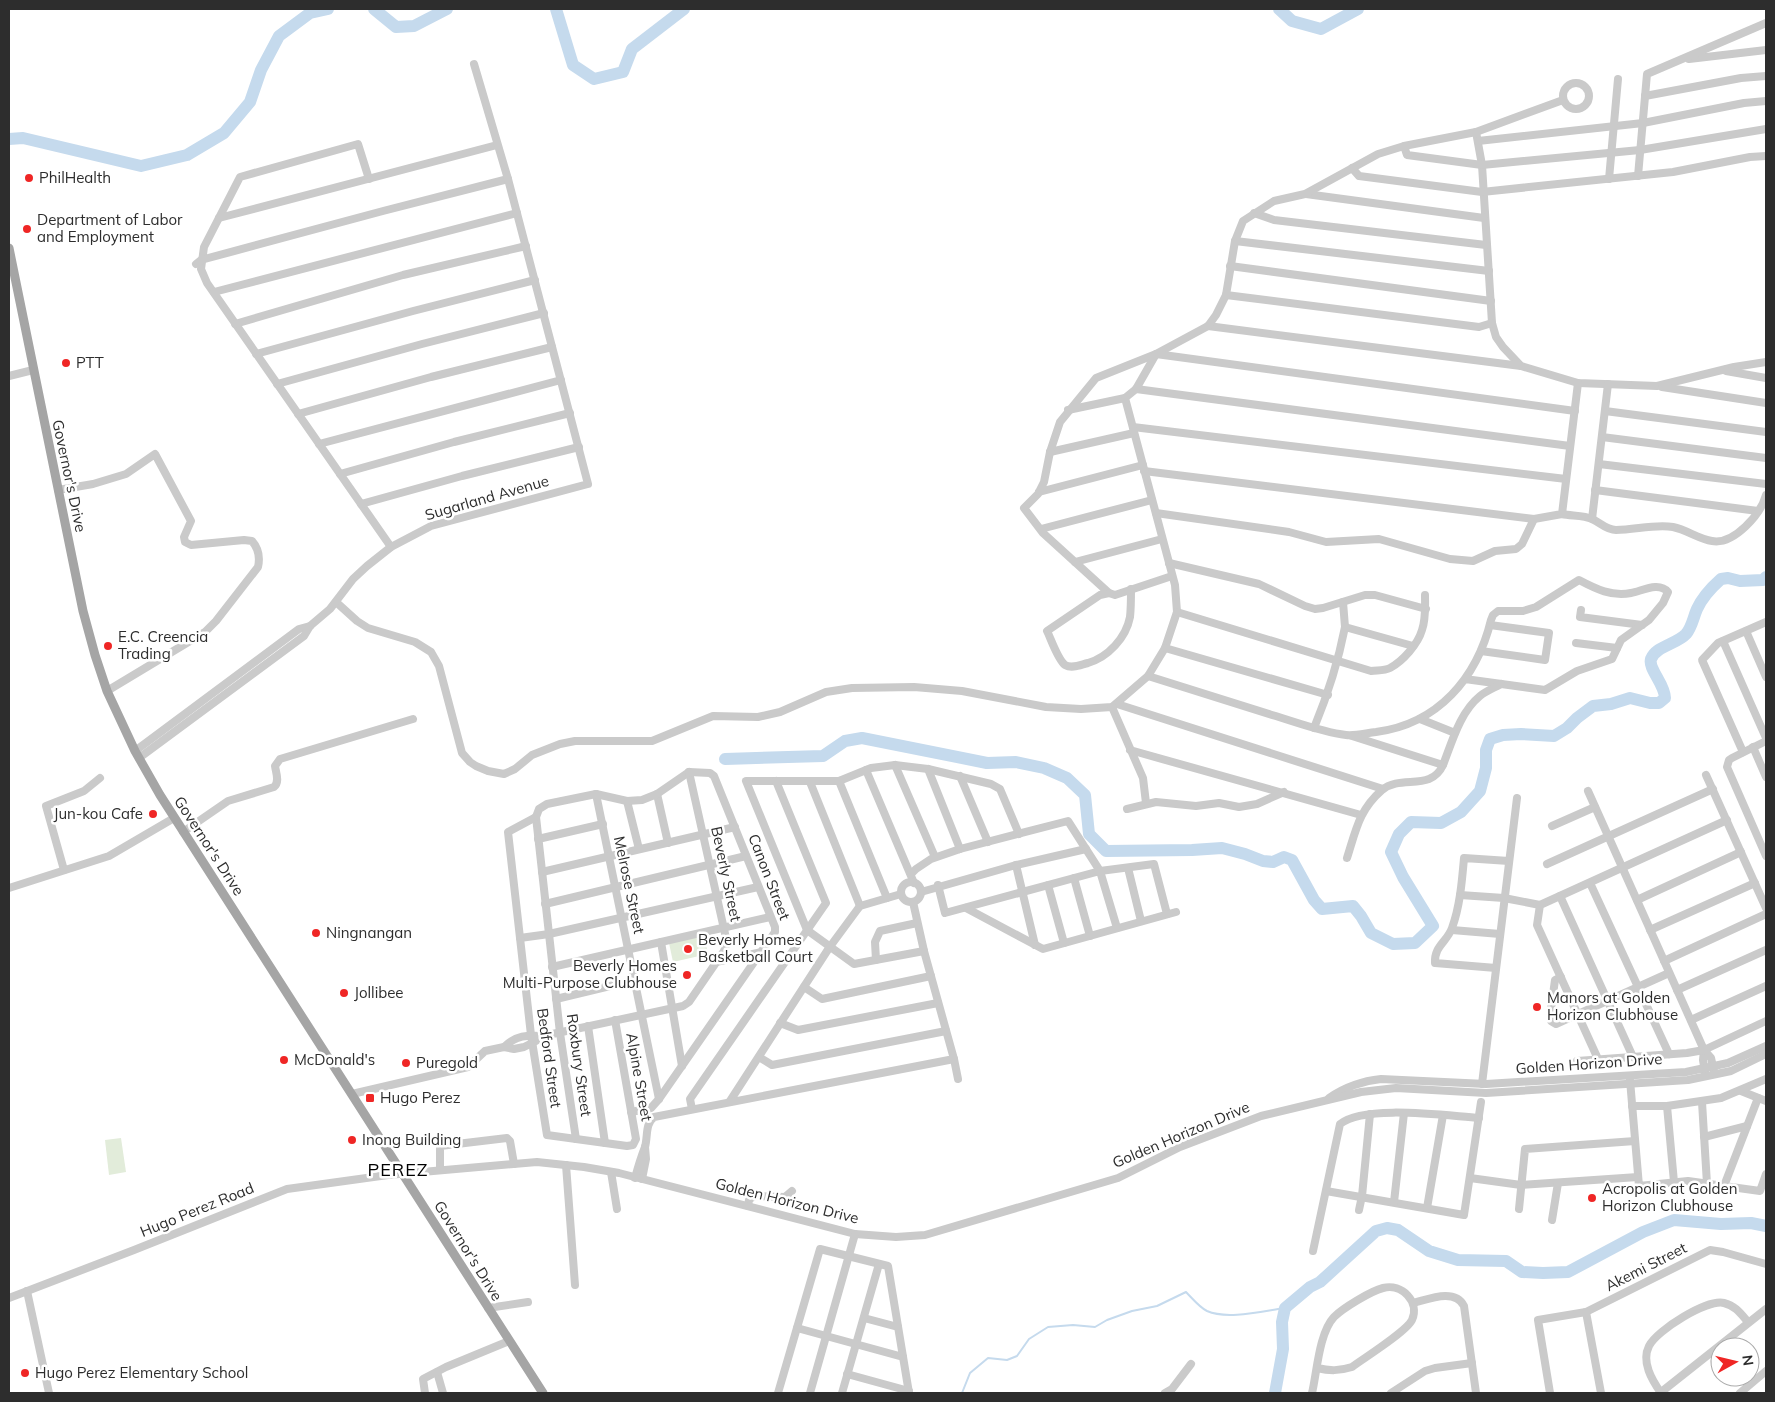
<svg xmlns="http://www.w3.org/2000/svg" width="1775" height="1402" font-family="Mulish,sans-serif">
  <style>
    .green { fill: #e2ecda }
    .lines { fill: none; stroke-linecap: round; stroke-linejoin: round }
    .stream { stroke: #c5daed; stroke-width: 2 }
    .river { stroke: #c5daed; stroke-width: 12 }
    .minor { stroke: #cacaca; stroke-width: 8 }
    .major { stroke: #a5a5a5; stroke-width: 9 }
    .poi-dot { fill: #ef2625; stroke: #fff; stroke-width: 2 }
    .labels { text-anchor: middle; stroke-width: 5; stroke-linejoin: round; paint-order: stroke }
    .poi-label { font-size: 15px; fill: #2d2d2d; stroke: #fff; text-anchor: start }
    .street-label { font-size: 15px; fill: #2d2d2d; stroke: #fff }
    .quarter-label { font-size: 18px; letter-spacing: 1px; fill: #000; stroke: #fff }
  </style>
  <rect width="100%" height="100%" fill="#fff"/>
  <g class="green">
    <polygon points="704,936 708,954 673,962 669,943"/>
    <polygon points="121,1138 126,1172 109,1175 105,1140"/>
  </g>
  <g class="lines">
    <path class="stream" d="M962,1393L970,1373L988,1358L1007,1360L1017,1356L1029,1339L1048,1327L1073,1325L1095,1327L1107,1320L1132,1311L1157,1306L1186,1292C1192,1298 1199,1307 1207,1311C1227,1320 1263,1311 1285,1308"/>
    <g class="river">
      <polyline points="374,9 396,27 414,26 447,9"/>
      <polyline points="556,9 573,65 594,79 623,72 632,49 684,9"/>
      <polyline points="1279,9 1292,21 1321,29 1358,9"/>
      <polyline points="9,139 23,138 141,166 187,155 224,133 250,102 261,70 279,36 310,13 328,9"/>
      <path d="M725,759L823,756L845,741L862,738L987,763L1016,762L1044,768L1067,778L1085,795L1089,834L1106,851L1192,850L1222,848L1245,854L1263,861L1273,862L1284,857L1292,860L1314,900L1322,909L1353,906L1361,916L1371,933L1393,944L1415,943L1433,926L1403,877L1391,852L1399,834L1411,822L1441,823L1461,812L1480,791L1486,768V750L1490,739L1503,735L1521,734L1554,736L1567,728L1577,718L1593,706L1611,704L1630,698L1650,703H1659L1665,698C1665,684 1648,669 1651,659C1656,646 1677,644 1686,634C1692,627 1693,618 1697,609C1702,598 1712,587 1721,579L1728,578L1740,581L1763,580L1766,577"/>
      <polyline points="1275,1393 1283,1349 1282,1322 1285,1308 1310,1287 1320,1282 1376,1231 1387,1228 1398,1230 1429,1251 1458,1260 1506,1261 1522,1272 1543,1273 1568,1272 1643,1232 1674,1220 1721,1224 1751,1223 1766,1226"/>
    </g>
    <g class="minor">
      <polyline points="1689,59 1766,50"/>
      <circle cx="1576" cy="96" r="13"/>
      <polyline points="1645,96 1741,78 1766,76"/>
      <polyline points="1476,132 1482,165 1492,323 1496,337 1503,347 1521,366 1578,383 1657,386 1734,367 1766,362"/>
      <polyline points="1478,141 1643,123 1744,103 1766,101"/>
      <polyline points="1404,146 1407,155 1482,165 1640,150 1766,129"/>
      <polyline points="1352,168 1359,176 1482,192 1673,172 1750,157 1766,156"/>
      <polyline points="1638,176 1647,74 1766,23"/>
      <polyline points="369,179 358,144 240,177 204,247 201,269 207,283 391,547"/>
      <polyline points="1609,179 1618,79"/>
      <polyline points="1306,194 1484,218"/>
      <polyline points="1254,213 1274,220 1486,245"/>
      <polyline points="219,218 497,145"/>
      <polyline points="1235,241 1489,271"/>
      <polyline points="196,264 201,260 383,211 508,179"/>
      <polyline points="1230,266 1491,301"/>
      <polyline points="214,292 517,213"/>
      <polyline points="1226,295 1479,327 1492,323"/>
      <polyline points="235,324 403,275 526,246"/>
      <polyline points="1208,326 1521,366"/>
      <polyline points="256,354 413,311 535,280"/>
      <polyline points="1726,371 1766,378"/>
      <polyline points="9,376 33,370"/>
      <polyline points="277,384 422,344 544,313"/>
      <polyline points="1662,387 1766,403"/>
      <polyline points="1136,389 1570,446"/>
      <polyline points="1068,410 1125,398"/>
      <polyline points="1605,411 1766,432"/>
      <polyline points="298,414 431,377 552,347"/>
      <polyline points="1133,427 1566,479"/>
      <polyline points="1602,437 1766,458"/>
      <polyline points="319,444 561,380"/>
      <polyline points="1050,452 1134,433"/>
      <polyline points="1599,464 1766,484"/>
      <polyline points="1144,471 1534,519"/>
      <polyline points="340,474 454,442 570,413"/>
      <path d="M58,490L93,484L126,474L155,454L191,521L184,537L185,542L191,545L244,540L252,541C259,549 260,558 258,567L216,621L205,632L107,691"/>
      <polyline points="1595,490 1758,511"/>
      <polyline points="1039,492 1143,465"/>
      <polyline points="361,504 462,476 579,447"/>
      <polyline points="1156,513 1289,532 1326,542 1379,539 1450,559 1473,561 1495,551 1516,549 1522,544 1534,519 1562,514 1578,383"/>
      <path d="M1562,514C1571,516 1584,515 1592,519C1601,523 1606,530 1616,530C1635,530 1654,524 1673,527C1687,530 1699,539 1712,541C1734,545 1761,514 1766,495"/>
      <polyline points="1592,519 1608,384"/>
      <polyline points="1041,529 1152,500"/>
      <polyline points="1075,562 1162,539"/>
      <polyline points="1169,563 1259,584 1305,606 1315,609 1323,608 1365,595 1375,595 1426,609"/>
      <path d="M1131,589C1131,598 1131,608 1130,617C1126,638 1108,657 1088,663C1080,665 1072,669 1065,665C1058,660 1051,639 1047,631L1100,595L1109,593L1043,533L1024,508L1038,494L1044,482L1050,452L1060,422L1096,378L1156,354L1208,326L1216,315L1226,295L1235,241L1243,221L1274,201L1305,194L1378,154L1404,146L1476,132L1563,100"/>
      <polyline points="1109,593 1115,595 1172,576"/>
      <polyline points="336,602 357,621 368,628 415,642 431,652 439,666 462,753 470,762 476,766 488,771 504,774 515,769 532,755 560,744 575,741 652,741 713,716 758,717 780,712 826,692 852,688 914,687 962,691 1046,707 1081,709 1112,707 1148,676 1165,648 1177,612 1175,585 1125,398 1136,389 1156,354 1575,411"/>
      <polyline points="1343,602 1345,627"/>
      <polyline points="1581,610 1580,617 1642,625"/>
      <path d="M1177,612L1371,671C1377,670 1384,671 1390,668C1403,661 1418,644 1422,630C1426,619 1425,606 1425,595"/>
      <polyline points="1746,631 1766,677"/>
      <polyline points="1723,641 1766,738"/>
      <polyline points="1576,643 1617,648"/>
      <polyline points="1165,648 1328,695"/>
      <polyline points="1481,651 1545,660 1549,633 1490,625"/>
      <path d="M1148,676C1190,689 1231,702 1272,715C1296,722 1321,732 1346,735C1356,736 1366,733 1376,732C1438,724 1477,678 1491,620L1493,615L1498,611H1523L1536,607L1579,580C1596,589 1612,597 1631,593C1642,591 1659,581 1668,592L1663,603L1649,620L1621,640L1612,659L1577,671L1545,690L1465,679"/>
      <polyline points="1117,704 1383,789"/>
      <polyline points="1112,707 1143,778 1146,803"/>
      <polyline points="1420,719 1455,733"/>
      <path d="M1314,728C1328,694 1338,663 1345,627L1413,646"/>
      <path d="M1352,736L1443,765C1452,742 1460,712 1480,696C1486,691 1494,688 1501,684"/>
      <polyline points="1766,741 1732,758 1729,760 1727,767 1766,856"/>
      <polyline points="1753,747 1766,777"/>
      <polyline points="1130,750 1361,815"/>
      <polyline points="135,751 299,629 310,626"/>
      <polyline points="1743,752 1702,660 1718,643 1766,622"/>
      <polyline points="139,758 304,636 310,626 330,609 353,579 367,566 391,547 431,526 588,484 508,179 474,64"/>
      <polyline points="895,765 935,857"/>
      <polyline points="928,769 960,849"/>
      <polyline points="866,770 914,883"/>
      <polyline points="1706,775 1766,908"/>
      <polyline points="960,776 988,842"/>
      <polyline points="839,781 887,898"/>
      <polyline points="810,782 860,906"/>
      <polyline points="1588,791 1704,1050 1711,1058 1714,1071"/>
      <polyline points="596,794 659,1099"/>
      <polyline points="657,794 668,843"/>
      <polyline points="627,801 639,849"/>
      <polyline points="1127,809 1156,802 1196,806 1219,803 1239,807 1257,804 1284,792"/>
      <polyline points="536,817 560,1033 576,1139"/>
      <polyline points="1552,826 1595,807"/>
      <path d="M183,832L228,801L274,787C280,782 276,773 275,766L280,759L413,719"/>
      <polyline points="538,839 603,824"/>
      <path d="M1347,858C1356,830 1359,810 1382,790C1401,774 1431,792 1443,765"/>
      <polyline points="1547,864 1713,789"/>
      <polyline points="1016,865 1035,945"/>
      <polyline points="1128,868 1141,921"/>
      <polyline points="64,870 46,806 84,791 100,778"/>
      <polyline points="542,872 735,827"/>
      <polyline points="911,874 916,869 931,859 960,849 1068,821 1100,871 1154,864 1167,914"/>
      <polyline points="1074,878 1090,936"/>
      <circle cx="911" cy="892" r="10"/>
      <polyline points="1590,883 1669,1054"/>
      <polyline points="938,885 945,913 1100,871 1117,928"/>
      <polyline points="1048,885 1064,943"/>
      <polyline points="9,888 109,856 174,818"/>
      <polyline points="921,892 1016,865 1086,849"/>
      <polyline points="1460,895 1504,898 1540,905"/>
      <polyline points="1560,896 1633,1057"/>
      <polyline points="1637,900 1741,852"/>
      <polyline points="545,904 746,856"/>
      <polyline points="966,908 1043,949 1176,912"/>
      <polyline points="1452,930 1500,934"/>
      <polyline points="1650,930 1755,883"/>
      <polyline points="520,938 549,934 758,887"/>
      <polyline points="661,942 682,1066"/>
      <polyline points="924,951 854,964 807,930 746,781 839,781 871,768 895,765 928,769 991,784 1000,789 1019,834"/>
      <polyline points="876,960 875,942 880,931 917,923"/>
      <polyline points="1664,961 1766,914"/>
      <polyline points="716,962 762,952"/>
      <polyline points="552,967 770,917"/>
      <path d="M1496,968L1435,963C1434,946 1447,942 1452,928C1460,906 1462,881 1464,858L1509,861"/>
      <polyline points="1561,977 1555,980 1550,1016 1551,1021 1556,1024 1669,973"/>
      <polyline points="804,987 822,999 931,976"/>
      <polyline points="1677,990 1766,950"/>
      <polyline points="556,999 635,980"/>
      <polyline points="615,1020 636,1139 633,1145 627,1146 547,1135 531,1035 508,832 536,817 539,809 547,804 596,794 627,801 642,800 657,794 689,772"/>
      <polyline points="1691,1020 1766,986"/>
      <polyline points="780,1023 798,1030 938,1003"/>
      <polyline points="588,1026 605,1143"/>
      <path d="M504,1047C516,1035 527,1035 543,1036L683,1006L689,1002L724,951L726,945V938L689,772"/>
      <polyline points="1704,1050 1703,1060 1705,1072"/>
      <polyline points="759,1057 772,1065 946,1031"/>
      <polyline points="954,1059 958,1079"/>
      <polyline points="1598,1059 1537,925 1540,905 1727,820"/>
      <polyline points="1577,1061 1687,1053 1704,1050 1766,1021"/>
      <polyline points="1630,1080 1639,1186 1688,1181 1760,1191 1766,1174"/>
      <polyline points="1482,1084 1517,798"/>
      <polyline points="1741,1091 1766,1101"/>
      <polyline points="352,1094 468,1067 485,1051 504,1047 514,1049 524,1047 536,1041"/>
      <path d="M1329,1098C1345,1087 1361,1081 1381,1079L1486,1084L1686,1072L1728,1063L1766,1046"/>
      <polyline points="730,1101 829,948 857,910 860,906 901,894"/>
      <polyline points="1702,1102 1707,1184"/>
      <polyline points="1632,1106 1667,1106 1721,1098 1766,1079"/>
      <polyline points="1667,1106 1674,1182"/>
      <polyline points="692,1109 690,1099 826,903 776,781"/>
      <polyline points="631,1112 651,1108 659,1099 775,932 775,927 714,776 710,773 689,772"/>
      <polyline points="1704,1137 1747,1126"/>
      <polyline points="566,1165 575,1285"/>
      <polyline points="440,1170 440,1146 507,1138 510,1141 514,1164"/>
      <polyline points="611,1172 617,1209"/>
      <path d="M635,1178C638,1167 641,1157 645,1147C648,1136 645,1124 654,1117L954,1059L924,951L913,902"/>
      <polyline points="1470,1178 1521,1185 1638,1177"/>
      <polyline points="642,1179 646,1159 645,1147"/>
      <polyline points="1724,1186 1758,1098"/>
      <polyline points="1326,1191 1464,1215 1481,1102"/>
      <polyline points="1394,1202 1404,1113"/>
      <polyline points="748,1206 749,1200 754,1196 785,1197 792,1191"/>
      <polyline points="1427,1208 1443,1115"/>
      <polyline points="1519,1209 1525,1149 1635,1141"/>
      <polyline points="1359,1210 1362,1196 1370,1114"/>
      <polyline points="1552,1220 1558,1183"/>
      <path d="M1313,1251L1340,1124C1365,1104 1447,1116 1479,1118"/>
      <polyline points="27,1291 49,1393"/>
      <polyline points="9,1298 134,1250 287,1189 388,1175 537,1162 584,1167 619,1173 855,1234 896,1237 925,1235 1118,1178 1180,1147 1261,1116 1361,1092 1396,1088 1486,1093 1688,1080 1731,1071 1766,1054"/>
      <path d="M1413,1303C1429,1299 1455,1288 1464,1306L1476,1393"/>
      <polyline points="488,1308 528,1302"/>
      <polyline points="1586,1312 1601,1393"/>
      <polyline points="864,1318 898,1327"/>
      <polyline points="797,1328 903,1357"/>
      <polyline points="437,1372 443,1393"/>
      <polyline points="847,1374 909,1391"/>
      <polyline points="425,1393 423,1379 446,1367 509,1341"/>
      <polyline points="778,1393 820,1249 888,1266 909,1393"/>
      <polyline points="810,1393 855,1234"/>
      <polyline points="842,1393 879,1264"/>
      <polyline points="1165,1393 1172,1389 1191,1364"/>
      <path d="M1312,1393C1317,1372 1319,1333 1334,1317C1343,1308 1371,1291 1383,1288C1402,1283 1420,1302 1412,1320C1406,1332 1364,1358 1352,1367C1339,1371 1330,1371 1317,1368"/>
      <polyline points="1391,1393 1425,1371 1435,1368 1472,1363"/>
      <polyline points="1550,1393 1538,1320 1586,1312 1710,1250 1723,1252 1766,1264"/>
      <polyline points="1660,1393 1766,1309"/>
      <path d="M1661,1393C1652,1380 1641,1362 1649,1346C1657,1330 1707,1299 1724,1303C1736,1306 1741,1314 1748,1322"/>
      <polyline points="1740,1393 1766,1371"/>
    </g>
    <polyline class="major" points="9,248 83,611 95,655 107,691 135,751 160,795 543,1393"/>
  </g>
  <g class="poi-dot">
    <circle cx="29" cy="178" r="5"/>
    <circle cx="27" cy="229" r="5"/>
    <circle cx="66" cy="363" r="5"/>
    <circle cx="108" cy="646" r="5"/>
    <circle cx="153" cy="814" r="5"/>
    <circle cx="316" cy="933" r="5"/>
    <circle cx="688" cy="949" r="5"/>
    <circle cx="687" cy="975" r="5"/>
    <circle cx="344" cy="993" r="5"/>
    <circle cx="1537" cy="1007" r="5"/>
    <circle cx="284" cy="1060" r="5"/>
    <circle cx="406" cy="1063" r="5"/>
    <rect x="365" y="1093" width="10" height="10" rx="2.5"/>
    <circle cx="352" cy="1140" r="5"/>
    <circle cx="1592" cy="1198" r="5"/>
    <circle cx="25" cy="1373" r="5"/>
  </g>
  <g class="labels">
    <g class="poi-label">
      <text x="39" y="183">PhilHealth</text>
      <text x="37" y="225">Department of Labor<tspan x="37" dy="17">and Employment</tspan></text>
      <text x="76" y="368">PTT</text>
      <text x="118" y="642">E.C. Creencia<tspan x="118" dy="17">Trading</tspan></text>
      <text x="143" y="819" text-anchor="end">Jun-kou Cafe</text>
      <text x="326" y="938">Ningnangan</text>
      <text x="698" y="945">Beverly Homes<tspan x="698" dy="17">Basketball Court</tspan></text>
      <text x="677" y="971" text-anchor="end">Beverly Homes<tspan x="677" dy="17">Multi-Purpose Clubhouse</tspan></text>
      <text x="354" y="998">Jollibee</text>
      <text x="1547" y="1003">Manors at Golden<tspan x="1547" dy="17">Horizon Clubhouse</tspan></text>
      <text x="294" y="1065">McDonald's</text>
      <text x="416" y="1068">Puregold</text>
      <text x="380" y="1103">Hugo Perez</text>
      <text x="362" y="1145">Inong Building</text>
      <text x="1602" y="1194">Acropolis at Golden<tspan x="1602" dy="17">Horizon Clubhouse</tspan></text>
      <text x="35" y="1378">Hugo Perez Elementary School</text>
    </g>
    <g class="street-label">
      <text transform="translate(69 476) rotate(78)" y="5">Governor's Drive</text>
      <text transform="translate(487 498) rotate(-16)" y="5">Sugarland Avenue</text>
      <text transform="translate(209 846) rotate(57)" y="5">Governor's Drive</text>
      <text transform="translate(726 874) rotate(78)" y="5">Beverly Street</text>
      <text transform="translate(769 877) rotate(69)" y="5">Canon Street</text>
      <text transform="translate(629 885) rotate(78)" y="5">Melrose Street</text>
      <text transform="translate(549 1058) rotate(82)" y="5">Bedford Street</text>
      <text transform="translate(1589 1064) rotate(-4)" y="5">Golden Horizon Drive</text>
      <text transform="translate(579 1065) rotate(82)" y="5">Roxbury Street</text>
      <text transform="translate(639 1077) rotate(80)" y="5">Alpine Street</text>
      <text transform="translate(1181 1135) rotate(-23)" y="5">Golden Horizon Drive</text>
      <text transform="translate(787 1201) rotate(14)" y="5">Golden Horizon Drive</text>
      <text transform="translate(197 1210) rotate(-22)" y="5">Hugo Perez Road</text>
      <text transform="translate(468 1251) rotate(58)" y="5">Governor's Drive</text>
      <text transform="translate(1646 1267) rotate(-27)" y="5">Akemi Street</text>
    </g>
    <g class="quarter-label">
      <text x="398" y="1176">PEREZ</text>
    </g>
  </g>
  <rect width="1775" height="1402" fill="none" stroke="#2d2d2d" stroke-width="20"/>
  <g transform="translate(1735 1362) rotate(82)"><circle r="24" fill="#ffffff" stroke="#ababab"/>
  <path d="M0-4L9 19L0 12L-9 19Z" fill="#ef2625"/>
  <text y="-8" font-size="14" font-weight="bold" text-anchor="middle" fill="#2d2d2d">N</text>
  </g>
</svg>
